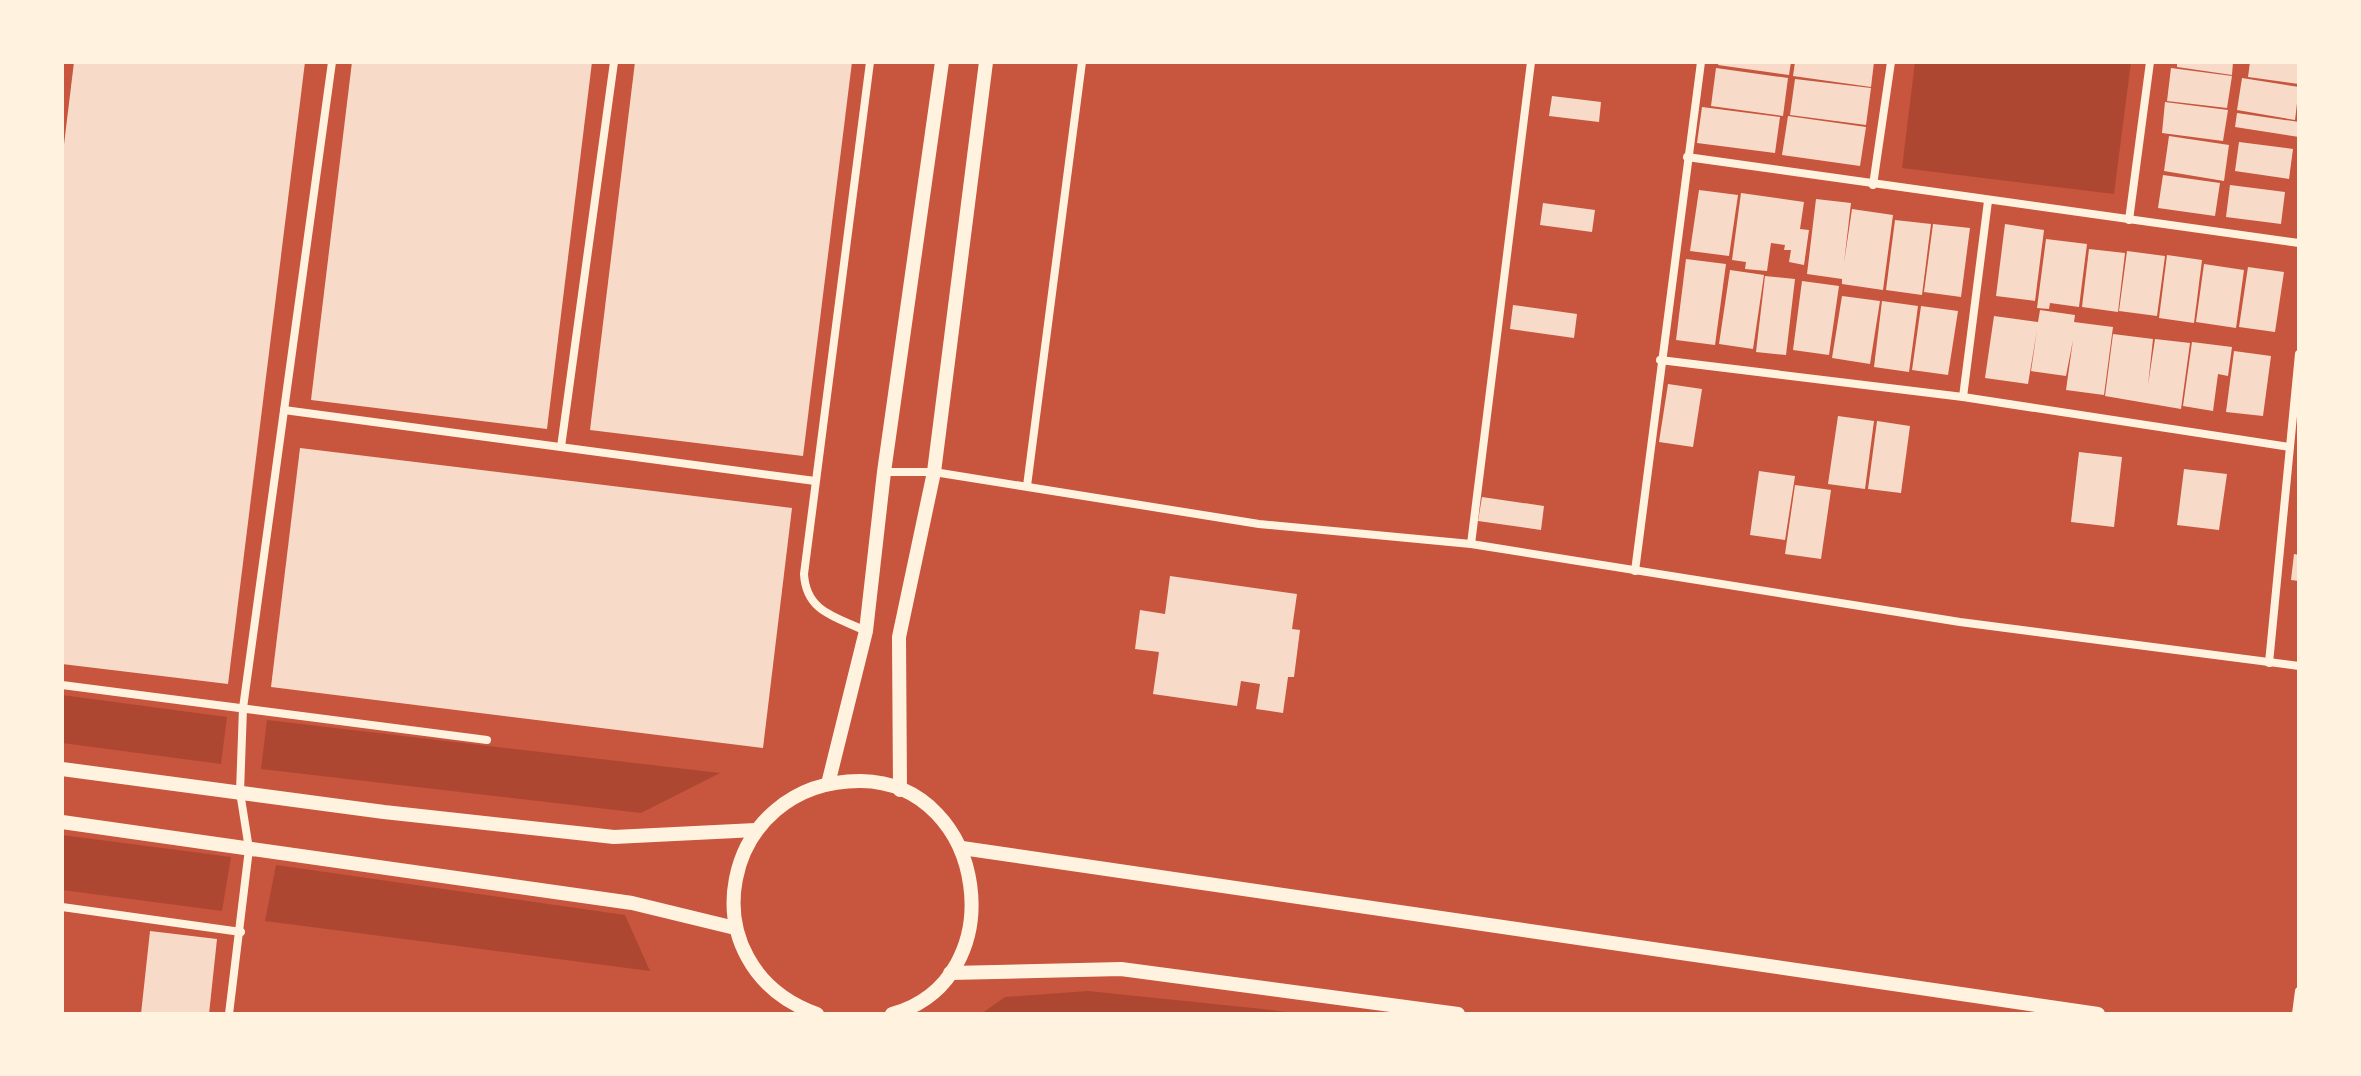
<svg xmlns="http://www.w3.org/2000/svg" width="2361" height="1076" font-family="'Alegreya Sans',sans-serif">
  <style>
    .green { fill: #ae4732 }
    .building { fill: #f7dbc8 }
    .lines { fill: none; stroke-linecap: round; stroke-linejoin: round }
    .minor { stroke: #fff3e0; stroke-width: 8 }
    .tertiary { stroke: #fff3e0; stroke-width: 14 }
  </style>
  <rect width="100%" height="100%" fill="#c8553d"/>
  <g class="green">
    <polygon points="1915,62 2131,62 2114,194 1902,168"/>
    <polygon points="62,695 227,717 221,764 62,743"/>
    <polygon points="267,720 720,773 641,813 261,769"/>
    <polygon points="62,835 231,857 222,911 62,890"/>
    <polygon points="276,865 625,915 650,971 265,921"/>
    <polygon points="1088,991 1272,1010 1298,1014 981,1014 1005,997"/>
  </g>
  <g class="building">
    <polygon points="74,62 305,62 228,684 62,664 62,161"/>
    <polygon points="352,62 592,62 547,429 311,400"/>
    <polygon points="635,62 852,62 803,456 590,430"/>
    <polygon points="1719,62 1791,62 1789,75 1718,65"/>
    <polygon points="1795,62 1874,62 1871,87 1793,76"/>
    <polygon points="2177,62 2233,62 2232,75 2177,67"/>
    <polygon points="2250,62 2299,62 2299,84 2248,77"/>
    <polygon points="1716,68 1788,78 1783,116 1711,106"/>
    <polygon points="2171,68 2232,76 2227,108 2167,101"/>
    <polygon points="2242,78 2299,87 2295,120 2237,110"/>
    <polygon points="1795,79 1871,88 1866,125 1790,115"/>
    <polygon points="1552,96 1601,102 1599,122 1549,116"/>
    <polygon points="2165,102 2228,110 2223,141 2162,133"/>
    <polygon points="1702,107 1780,117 1775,153 1697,143"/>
    <polygon points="2237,113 2299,122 2299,137 2235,127"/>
    <polygon points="1788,116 1866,127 1860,166 1782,155"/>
    <polygon points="2169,136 2229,145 2224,181 2164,171"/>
    <polygon points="2239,142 2293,149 2289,179 2235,171"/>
    <polygon points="2163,175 2220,183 2215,216 2158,208"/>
    <polygon points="2230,185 2285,192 2281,224 2226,217"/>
    <polygon points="1699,190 1738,195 1729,256 1690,251"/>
    <polygon points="1741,193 1804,202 1800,229 1809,230 1804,265 1789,262 1791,250 1784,250 1785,245 1771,243 1767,271 1745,269 1746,262 1732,260"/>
    <polygon points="1816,199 1851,203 1844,263 1852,209 1893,215 1883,290 1842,284 1842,279 1807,274"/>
    <polygon points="1543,203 1595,210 1592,232 1540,225"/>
    <polygon points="1895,220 1931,224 1922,295 1886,290"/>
    <polygon points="1933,224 1970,228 1961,297 1924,292"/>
    <polygon points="2005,224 2044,230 2035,301 1996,296"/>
    <polygon points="2046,239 2087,244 2079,307 2050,303 2049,309 2037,308"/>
    <polygon points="2089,249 2125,253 2118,312 2082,307"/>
    <polygon points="2127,251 2165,256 2157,316 2119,311"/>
    <polygon points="2167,255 2202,260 2194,323 2159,318"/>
    <polygon points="1686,259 1726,264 1715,345 1676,340"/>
    <polygon points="2204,264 2244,270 2236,328 2196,322"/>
    <polygon points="2248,267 2284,272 2275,332 2239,327"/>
    <polygon points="1730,270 1764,275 1753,349 1719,344"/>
    <polygon points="1765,276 1795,279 1786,355 1756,352"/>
    <polygon points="1802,281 1839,286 1829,355 1793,350"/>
    <polygon points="1842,296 1880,301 1870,364 1832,358"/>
    <polygon points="1882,301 1918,306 1909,372 1874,367"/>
    <polygon points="1513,305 1577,314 1574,338 1510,329"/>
    <polygon points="1921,306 1958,311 1948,375 1912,370"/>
    <polygon points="2040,310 2075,315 2074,322 2113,327 2104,395 2066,390 2073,340 2066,376 2031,371 2037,330 2028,384 1985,378 1994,316 2038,322"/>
    <polygon points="2113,334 2153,339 2148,385 2155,339 2190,343 2181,409 2105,396"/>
    <polygon points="2192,342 2232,347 2228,376 2218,374 2213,411 2183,406"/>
    <polygon points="2234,351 2271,356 2263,416 2226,412"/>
    <polygon points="1668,384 1702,389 1693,447 1659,442"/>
    <polygon points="1838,416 1874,421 1865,489 1828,484"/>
    <polygon points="1877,421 1910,426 1901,493 1868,489"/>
    <polygon points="300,448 792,508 763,748 271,687"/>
    <polygon points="2079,452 2122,457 2114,527 2071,522"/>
    <polygon points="2184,469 2227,474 2219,530 2177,525"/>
    <polygon points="1759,471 1795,476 1785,540 1750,535"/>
    <polygon points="1795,485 1831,490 1821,559 1785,554"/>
    <polygon points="1482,497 1544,506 1541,530 1478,521"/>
    <polygon points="2294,554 2299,555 2299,581 2291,580"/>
    <polygon points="1170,576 1297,594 1292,629 1300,630 1294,677 1288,677 1283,713 1256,709 1260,684 1241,681 1237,706 1153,694 1159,652 1135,649 1140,610 1165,614"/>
    <polygon points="150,931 217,939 209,1014 141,1014"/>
  </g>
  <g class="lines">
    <g class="minor">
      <polyline points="1687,157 2299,243"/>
      <polyline points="1873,185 1891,62"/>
      <polyline points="2129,220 2150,62"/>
      <polyline points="1660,360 1963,397 2290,447"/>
      <polyline points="1963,397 1988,201"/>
      <polyline points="284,410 815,481"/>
      <polyline points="561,447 614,62"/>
      <polyline points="884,472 934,472 1259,524 1471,544 1960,622 2299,666"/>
      <polyline points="1027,486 1082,62"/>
      <polyline points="1471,544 1531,62"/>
      <polyline points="1635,571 1701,62"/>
      <path d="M866,631C836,617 806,612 804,574L870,62"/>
      <polyline points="2269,663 2299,354"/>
      <polyline points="62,685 487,740"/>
      <polyline points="62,907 241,932"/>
      <polyline points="229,1014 249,849 240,792 243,708 332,62"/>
      <polyline points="2296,1014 2299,991"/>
    </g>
    <g class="tertiary">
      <polyline points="62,769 384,812 614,837 756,830"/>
      <polyline points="828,784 866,631 884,472 942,62"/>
      <polyline points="900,790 899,637 934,472 986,62"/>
      <polyline points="62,822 632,903 735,928"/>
      <polyline points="962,848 2098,1014"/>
      <polyline points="950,973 1121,969 1458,1014"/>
      <path d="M817,1014C683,966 720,780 861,781C988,783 1015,980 892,1014"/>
    </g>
  </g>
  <rect width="2361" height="1076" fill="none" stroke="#fff3e0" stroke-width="128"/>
</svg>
